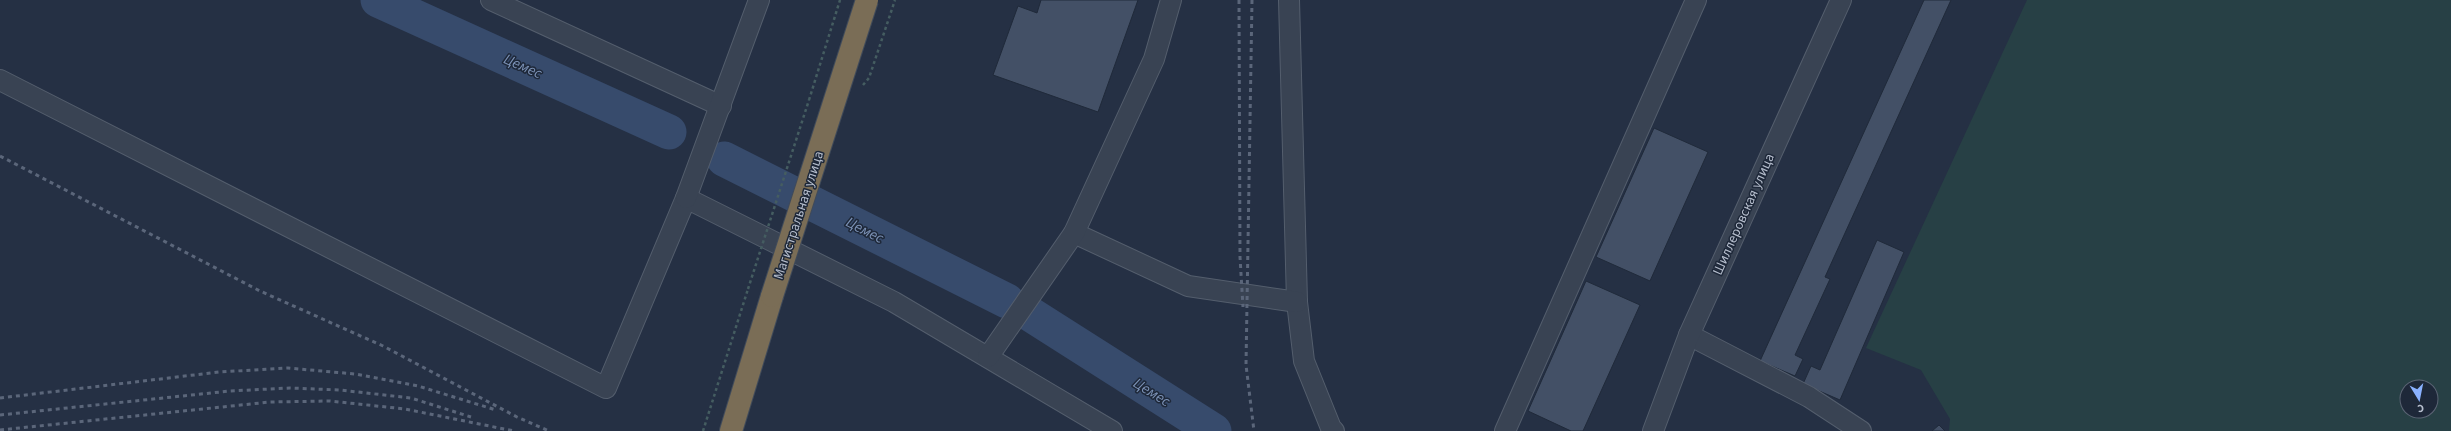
<svg xmlns="http://www.w3.org/2000/svg" width="2451" height="431" font-family="'Source Sans 3',sans-serif">
  <style>
    .green { fill: #274045; fill-rule: evenodd }
    .lines { fill: none; stroke-linecap: round; stroke-linejoin: round }
    .river { stroke: #374b6c; stroke-width: 35 }
    .building { fill: #435066; stroke: #202a3a }
    .minor-casing { stroke: #545e6d; stroke-width: 22 }
    .highway-casing { stroke: #414b5a; stroke-width: 24 }
    .path { stroke: #455d61; stroke-width: 2.5; stroke-dasharray: 3 3; stroke-linecap: butt }
    .minor { stroke: #394353; stroke-width: 20 }
    .highway { stroke: #7a6d56; stroke-width: 22 }
    .rail { stroke: #5b667a; stroke-width: 3; stroke-dasharray: 4 4; stroke-linecap: butt }
    .highway-bridge-casing { stroke: #414b5a; stroke-width: 24; stroke-linecap: butt }
    .path-bridge { stroke: #455d61; stroke-width: 2.5; stroke-dasharray: 3 3; stroke-linecap: butt }
    .highway-bridge { stroke: #7a6d56; stroke-width: 22 }
    .labels { text-anchor: middle; stroke-width: 3; stroke-linejoin: round; paint-order: stroke }
    .street-label { font-size: 14px; fill: #b6becd; stroke: #1e2839 }
    .water-label { font-size: 15px; font-style: italic; fill: #7c92b6; stroke: #1e2839 }
  </style>
  <rect width="100%" height="100%" fill="#253044"/>
  <path class="green" d="M2027,0H2451V431H1949L1950,419L1921,370L1866,348ZM2407,387H2431V411H2407Z"/>
  <g class="lines">
    <g class="river">
      <polyline points="378,0 669,132"/>
      <polyline points="724,159 1007,301"/>
      <polyline points="1030,314 1214,431"/>
    </g>
  </g>
  <g class="building">
    <polygon points="1041,0 1138,0 1098,112 993,75 1018,6 1037,13"/>
    <polygon points="1924,0 1951,0 1825,277 1830,279 1795,355 1803,359 1795,376 1760,361"/>
    <polygon points="1654,128 1708,152 1650,281 1596,257"/>
    <polygon points="1877,240 1904,252 1840,400 1803,384 1811,366 1820,370"/>
    <polygon points="1586,281 1640,305 1583,431 1571,431 1528,411"/>
    <polygon points="1939,425 1945,431 1932,431"/>
  </g>
  <g class="lines">
    <defs>
      <g id="minor">
        <polyline points="491,0 721,106"/>
        <polyline points="1289,0 1297,302 1304,361 1331,428 1334,431"/>
        <polyline points="0,80 606,388 686,198 894,302 1112,431"/>
        <polyline points="686,198 759,0"/>
        <polyline points="1074,233 1188,286 1297,302"/>
        <polyline points="1689,335 1809,397 1861,431"/>
        <polyline points="988,357 1074,233 1154,59 1171,0"/>
        <polyline points="1505,431 1696,0"/>
        <polyline points="1653,431 1689,335 1841,0"/>
      </g>
      <polyline id="highway" points="731,431 772,296"/>
    </defs>
    <use href="#minor" class="minor-casing"/>
    <use href="#highway" class="highway-casing"/>
    <g class="path">
      <polyline points="863,85 869,78 895,0"/>
      <polyline points="809,100 840,0"/>
      <polyline points="703,431 748,289"/>
    </g>
    <use href="#minor" class="minor"/>
    <use href="#highway" class="highway"/>
    <g class="rail">
      <polyline points="1239,0 1240,257 1243,307"/>
      <polyline points="1252,0 1246,365 1254,431"/>
      <polyline points="0,156 260,291 383,346 517,417 549,431"/>
      <polyline points="0,398 219,372 288,368 355,374 418,386 496,410"/>
      <polyline points="0,415 230,391 290,388 340,390 411,398 471,417"/>
      <polyline points="0,430 270,402 330,401 405,409 514,431"/>
    </g>
    <defs>
      <polyline id="highway-bridge" points="772,296 867,0"/>
    </defs>
    <use href="#highway-bridge" class="highway-bridge-casing"/>
    <polyline class="path-bridge" points="748,289 809,100"/>
    <use href="#highway-bridge" class="highway-bridge"/>
  </g>
  <g class="labels">
    <g class="street-label">
      <text transform="translate(1743 214) rotate(-66)" y="5">Шиллеровская улица</text>
      <text transform="translate(798 215) rotate(-72)" y="5">Магистральная улица</text>
    </g>
    <g class="water-label">
      <text transform="translate(523 66) rotate(24)" y="5">Цемес</text>
      <text transform="translate(865 230) rotate(27)" y="5">Цемес</text>
      <text transform="translate(1152 392) rotate(32)" y="5">Цемес</text>
    </g>
  </g>
  <g transform="translate(2419 399) rotate(170)"><circle r="19" fill="#1e2839" stroke="#5b6474"/>
  <path d="M0-3L7 15L0 10L-7 15Z" fill="#8ab1ff"/>
  <text y="-6" font-size="11" font-weight="bold" text-anchor="middle" fill="#b6becd">С</text>
  </g>
</svg>
